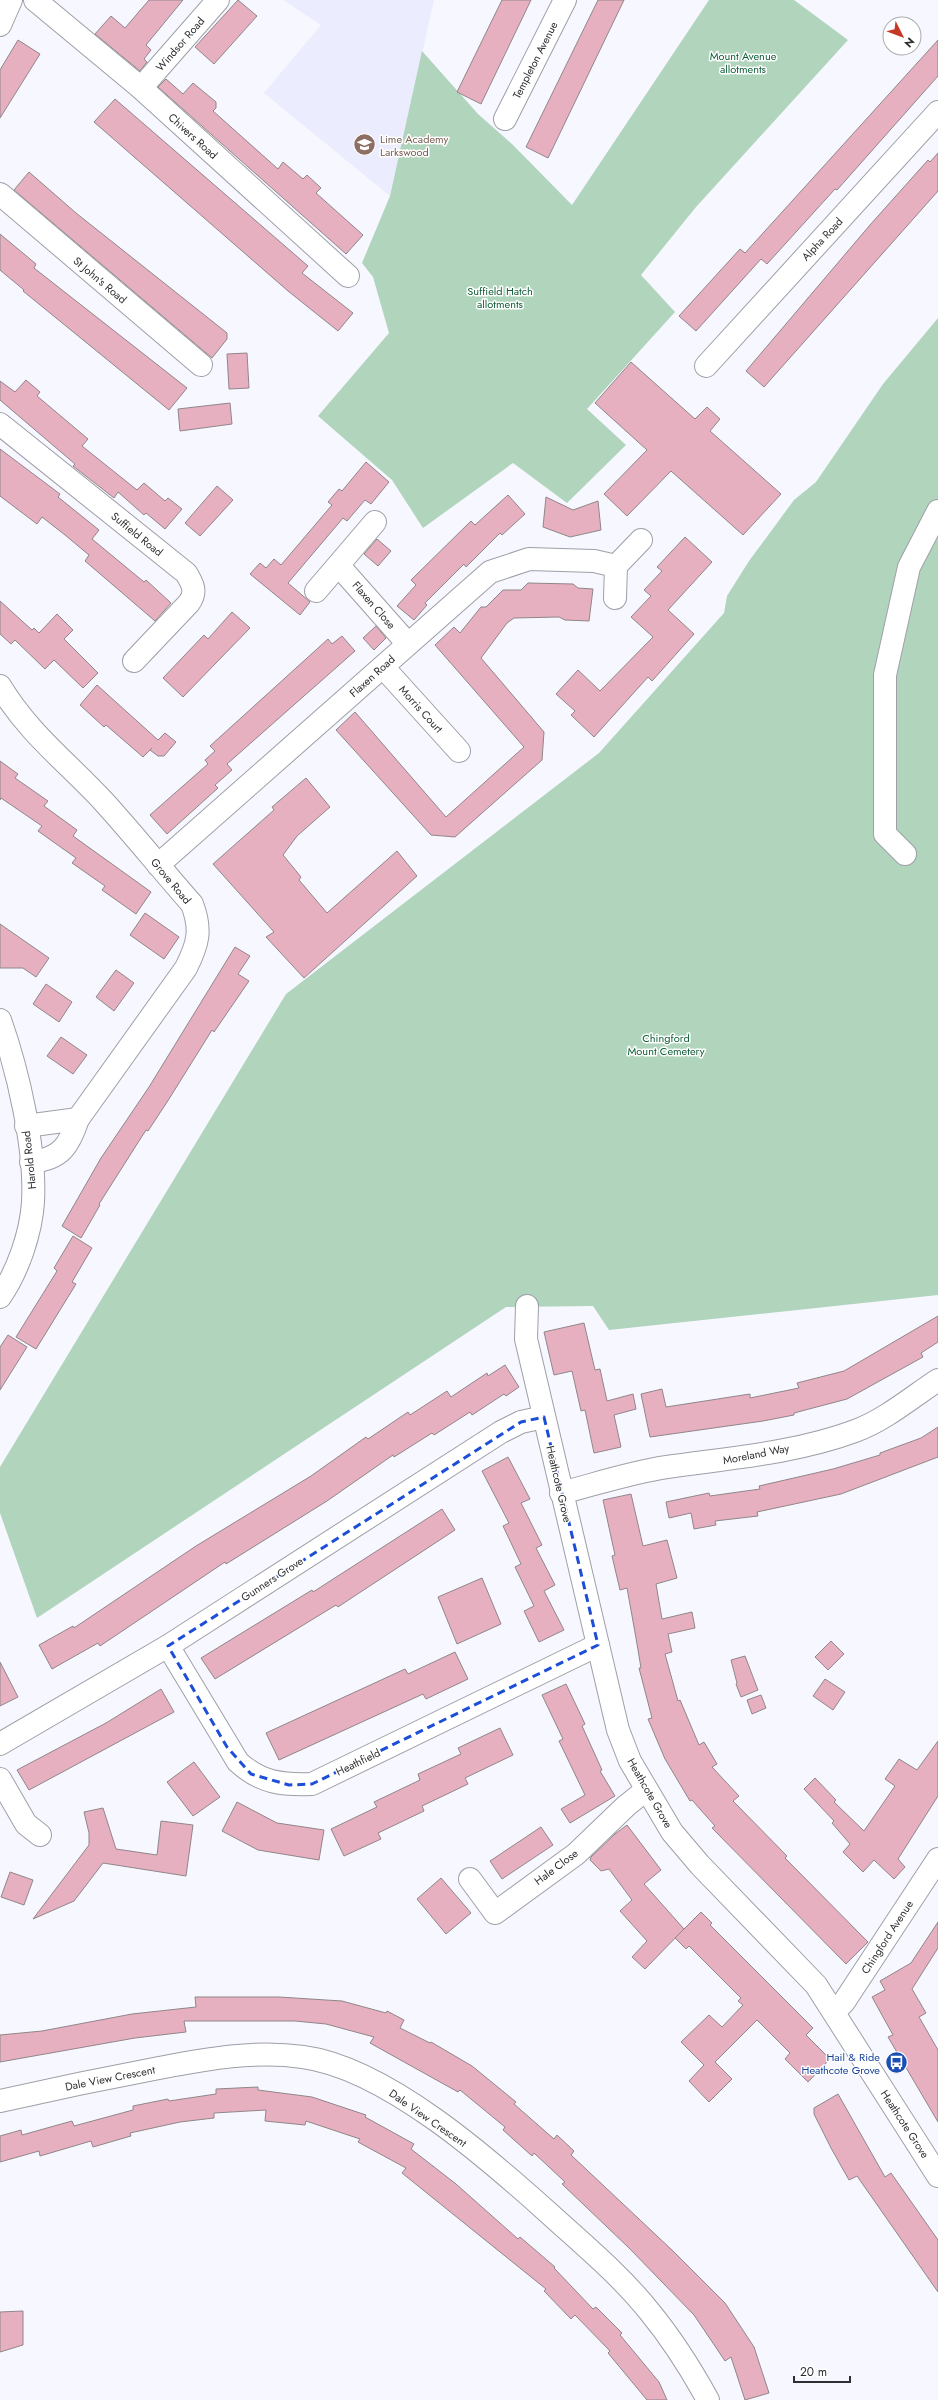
<svg xmlns="http://www.w3.org/2000/svg" width="938" height="2400" font-family="Jost,sans-serif">
  <style>
    .built { fill: #ebecfd }
    .green { fill: #b0d4bc }
    .building { fill: #e7b0c0; stroke: #908689 }
    .lines { fill: none; stroke-linecap: round; stroke-linejoin: round }
    .minor-casing { stroke: #9e9fa7; stroke-width: 24 }
    .major-casing { stroke: #9e9fa7; stroke-width: 24 }
    .minor { stroke: #fff; stroke-width: 22 }
    .major { stroke: #fff; stroke-width: 22 }
    .marked { fill: none; stroke: #1d4ed8; stroke-width: 3; stroke-dasharray: 8 5; stroke-linejoin: round }
    .labels { text-anchor: middle; stroke-width: 3; stroke-linejoin: round; paint-order: stroke }
    .street-label { font-size: 11px; fill: #2e2f32; stroke: #fff }
    .park-label { font-size: 11px; fill: #0e5d36; stroke: #fff }
    .education-label { font-size: 11px; fill: #785e54; stroke: #fff; text-anchor: start }
    .transit-label { font-size: 11px; fill: #164399; stroke: #fff; text-anchor: end }
  </style>
  <rect width="100%" height="100%" fill="#f7f7ff"/>
  <polygon class="built" points="283,0 434,0 390,196 264,93 321,25"/>
  <g class="green">
    <polygon points="709,0 794,0 848,40 696,207 641,275 675,312 587,409 626,445 567,503 513,463 423,528 392,480 318,416 389,333 373,277 362,263 390,196 422,51 478,114 513,145 572,205"/>
    <polygon points="938,318 938,1295 609,1330 593,1306 506,1307 37,1618 0,1513 0,1467 286,994 599,753 724,613 727,596 749,561 794,500 816,482 883,384"/>
  </g>
  <g class="building">
    <polygon points="149,0 183,0 146,45 151,50 144,59 147,62 140,71 95,34 111,16 125,28"/>
    <polygon points="238,0 257,16 214,64 195,47"/>
    <polygon points="502,0 531,0 481,104 457,92"/>
    <polygon points="598,0 624,0 548,158 526,147"/>
    <polygon points="18,40 40,54 0,118 0,70"/>
    <polygon points="938,40 938,76 837,190 835,189 767,264 761,259 696,331 679,316 740,249 745,253"/>
    <polygon points="166,79 183,94 193,83 216,102 216,108 213,111 278,169 283,162 303,179 307,175 321,188 316,193 363,235 346,254 158,87"/>
    <polygon points="115,99 308,266 302,273 353,313 338,331 288,291 94,122"/>
    <polygon points="938,153 938,191 764,387 746,371 870,225 928,160 930,162"/>
    <polygon points="29,172 76,213 227,333 227,339 212,358 14,190"/>
    <polygon points="0,234 36,264 34,268 187,388 169,410 23,291 24,290 0,270"/>
    <polygon points="247,353 249,388 229,389 227,354"/>
    <polygon points="631,362 695,419 707,407 720,419 710,431 781,494 743,535 671,471 627,516 604,494 647,450 595,403"/>
    <polygon points="26,380 40,392 37,396 88,439 82,446 137,490 144,483 165,501 168,498 182,509 165,529 146,513 144,515 118,492 114,498 73,466 75,464 0,400 0,381 15,392"/>
    <polygon points="230,403 232,424 180,431 178,409"/>
    <polygon points="0,449 60,494 58,497 99,530 92,539 144,582 146,580 171,603 155,621 85,561 89,555 65,535 42,517 37,524 0,496"/>
    <polygon points="366,462 389,482 371,504 365,500 347,521 343,518 288,583 310,602 300,615 250,574 260,563 266,568 274,559 281,565 332,505 328,502 339,489 342,491"/>
    <polygon points="217,486 233,500 200,536 185,523"/>
    <polygon points="508,495 525,514 502,535 500,533 466,567 464,564 425,603 427,605 414,620 397,606 416,585 411,580 471,521 475,525"/>
    <polygon points="546,497 573,510 598,501 601,530 570,537 543,527"/>
    <polygon points="685,537 712,562 668,610 694,634 652,681 648,677 594,737 571,715 575,711 556,694 578,670 600,691 653,637 631,617 651,596 644,590 662,571 657,567"/>
    <polygon points="377,539 391,551 378,566 364,554"/>
    <polygon points="528,583 573,584 578,588 593,589 589,621 565,620 559,617 514,618 507,623 481,658 544,732 542,760 455,837 431,835 336,730 355,712 446,817 524,747 435,645 454,627 460,633 481,607 486,607 503,590 521,590"/>
    <polygon points="0,601 32,630 34,628 39,633 57,614 73,630 64,639 98,673 83,688 54,660 45,669 15,640 11,644 0,634"/>
    <polygon points="232,612 250,628 183,697 163,678 204,635 208,639"/>
    <polygon points="376,626 386,638 374,650 363,638"/>
    <polygon points="342,636 355,651 227,764 232,770 215,785 218,788 167,834 150,815 208,764 205,760 215,751 210,746 328,639 332,644"/>
    <polygon points="97,685 158,740 165,733 176,742 164,756 158,756 150,750 152,748 143,757 106,725 104,727 80,705"/>
    <polygon points="0,761 18,774 15,778 48,801 44,806 77,830 73,836 151,892 136,914 102,890 105,886 72,863 76,858 38,831 42,826 1,798 0,800"/>
    <polygon points="306,778 330,807 297,836 283,855 301,877 299,880 327,913 397,851 417,876 304,978 266,937 274,932 213,864 274,810 272,807"/>
    <polygon points="145,913 179,937 164,959 130,935"/>
    <polygon points="0,924 49,958 36,977 23,968 0,968"/>
    <polygon points="235,947 250,956 238,974 249,981 214,1032 212,1030 169,1099 148,1131 146,1130 99,1204 100,1205 81,1238 62,1226 101,1158 149,1087"/>
    <polygon points="116,970 134,983 114,1011 96,997"/>
    <polygon points="46,984 72,1002 59,1022 33,1004"/>
    <polygon points="61,1037 87,1055 73,1074 47,1056"/>
    <polygon points="73,1236 92,1248 72,1282 76,1284 36,1349 16,1337 57,1271 54,1268"/>
    <polygon points="938,1316 938,1342 921,1353 923,1357 847,1399 794,1413 794,1415 763,1421 650,1437 641,1394 662,1389 666,1407 750,1394 750,1398 799,1388 797,1383 844,1371"/>
    <polygon points="584,1323 595,1370 600,1369 607,1401 633,1394 636,1409 614,1415 621,1447 594,1453 585,1410 581,1411 572,1371 554,1375 544,1332"/>
    <polygon points="8,1335 27,1347 0,1390 0,1347"/>
    <polygon points="505,1365 519,1387 506,1396 504,1394 472,1415 470,1412 434,1435 432,1433 394,1457 393,1455 327,1501 226,1564 225,1562 100,1646 98,1643 52,1669 39,1645 73,1626 74,1628 196,1546 311,1476 366,1437 368,1439 408,1412 410,1415 447,1391 451,1397 487,1373 488,1376"/>
    <polygon points="938,1427 938,1457 841,1494 757,1512 758,1516 715,1521 716,1525 694,1529 691,1513 669,1518 666,1502 709,1493 710,1496 760,1489 759,1486 833,1469 880,1455 880,1453 921,1438"/>
    <polygon points="508,1457 530,1499 521,1503 542,1545 536,1548 555,1585 544,1591 564,1630 539,1642 524,1611 534,1606 515,1567 521,1564 503,1526 509,1523 482,1471"/>
    <polygon points="631,1494 643,1546 667,1540 677,1578 656,1584 662,1619 692,1612 695,1628 668,1634 672,1652 665,1654 678,1701 680,1700 699,1745 704,1742 717,1764 712,1767 739,1796 733,1801 787,1856 785,1858 868,1942 846,1964 712,1828 715,1826 692,1800 690,1801 665,1759 648,1719 652,1718 639,1668 641,1668 636,1638 627,1588 620,1590 612,1556 615,1555 603,1500"/>
    <polygon points="442,1509 455,1530 353,1597 338,1607 336,1605 215,1679 201,1658 312,1590 313,1592"/>
    <polygon points="482,1578 501,1624 457,1644 438,1597"/>
    <polygon points="831,1641 844,1654 828,1670 815,1657"/>
    <polygon points="455,1652 468,1679 426,1699 423,1694 279,1760 266,1733 405,1669 408,1674"/>
    <polygon points="745,1656 758,1690 741,1697 736,1684 737,1683 731,1660"/>
    <polygon points="0,1662 18,1697 0,1706"/>
    <polygon points="825,1679 845,1692 833,1710 813,1696"/>
    <polygon points="566,1684 585,1724 582,1726 602,1770 600,1771 615,1796 570,1823 561,1809 585,1795 559,1741 563,1739 542,1695"/>
    <polygon points="161,1689 174,1712 29,1790 17,1770 106,1723"/>
    <polygon points="761,1695 766,1708 752,1714 747,1700"/>
    <polygon points="500,1728 513,1755 465,1778 468,1784 422,1806 424,1811 378,1833 381,1839 344,1856 331,1829 377,1807 374,1802 420,1780 418,1774 461,1754 458,1748"/>
    <polygon points="938,1741 938,1796 898,1859 905,1867 894,1879 874,1860 863,1872 843,1852 850,1844 832,1823 834,1821 804,1789 815,1778 836,1800 834,1802 864,1831 895,1786 885,1779 899,1759 917,1770"/>
    <polygon points="194,1762 220,1797 193,1816 167,1782"/>
    <polygon points="237,1802 277,1823 324,1830 319,1860 258,1850 222,1831"/>
    <polygon points="103,1808 116,1849 157,1855 161,1821 193,1825 186,1876 103,1863 74,1901 33,1919 89,1845 89,1833 84,1812"/>
    <polygon points="627,1825 661,1870 644,1884 684,1929 645,1969 632,1957 647,1941 620,1911 632,1900 609,1869 601,1871 590,1860 591,1857 615,1834"/>
    <polygon points="541,1827 553,1845 502,1879 490,1861"/>
    <polygon points="10,1872 33,1880 24,1905 1,1897"/>
    <polygon points="441,1878 471,1913 446,1934 417,1899"/>
    <polygon points="701,1912 712,1923 710,1925 813,2028 806,2035 830,2059 808,2082 785,2059 790,2053 757,2020 715,2062 732,2079 709,2102 689,2081 704,2065 681,2042 709,2015 722,2027 743,2005 738,2001 741,1998 689,1946 686,1949 675,1938"/>
    <polygon points="938,1922 938,1948 912,1989 926,2013 919,2017 938,2050 938,2122 888,2037 893,2035 872,1997 885,1990 880,1981 911,1963"/>
    <polygon points="195,1997 279,1997 342,2001 386,2013 387,2011 404,2020 400,2028 430,2043 431,2042 472,2066 516,2102 514,2104 554,2139 557,2135 574,2151 571,2155 673,2251 725,2303 754,2347 769,2393 745,2400 731,2357 725,2361 694,2315 629,2248 562,2184 565,2182 534,2153 532,2156 503,2130 505,2127 460,2090 458,2092 370,2043 374,2037 326,2024 295,2021 184,2021 186,2032 135,2038 0,2062 0,2035 42,2031 132,2014 196,2007"/>
    <polygon points="258,2087 258,2090 312,2097 366,2115 365,2117 414,2144 411,2149 456,2184 518,2239 520,2237 555,2267 554,2268 593,2309 596,2307 622,2333 620,2335 659,2382 667,2400 647,2400 608,2353 610,2351 575,2315 571,2319 544,2291 546,2289 402,2173 406,2168 358,2142 360,2139 306,2121 305,2125 265,2121 266,2110 214,2113 214,2118 180,2122 130,2133 131,2136 93,2147 91,2141 40,2156 39,2151 0,2162 0,2136 21,2130 22,2135 72,2121 74,2126 133,2110 133,2106 168,2099 169,2101 216,2094 216,2089"/>
    <polygon points="838,2094 885,2177 891,2173 938,2240 938,2292 857,2176 849,2180 831,2148 814,2114 814,2108"/>
    <polygon points="23,2311 23,2345 0,2352 0,2312"/>
  </g>
  <g class="lines">
    <defs>
      <g id="minor">
        <polyline points="35,0 141,88 348,276"/>
        <polyline points="141,88 218,0"/>
        <polyline points="505,119 565,0"/>
        <polyline points="0,194 201,365"/>
        <polyline points="706,366 938,112"/>
        <path d="M0,424L186,573C193,584 197,592 189,603L134,661"/>
        <polyline points="339,566 408,644"/>
        <polyline points="316,591 375,522"/>
        <polyline points="615,598 616,566 641,540"/>
        <polyline points="383,667 459,751"/>
        <path d="M0,686C29,734 67,762 104,802C134,835 162,870 192,904C202,930 198,944 186,968L78,1119C69,1146 61,1159 31,1162"/>
        <polyline points="905,854 885,834 885,675 909,567 938,511"/>
        <polyline points="158,865 490,572 529,559 594,561 616,566"/>
        <path d="M0,1020C18,1071 36,1148 33,1202C31,1233 18,1271 0,1297"/>
        <polyline points="26,1126 78,1119"/>
        <polyline points="527,1306 526,1339 618,1730 630,1761 672,1832 700,1865 816,1985 938,2176"/>
        <path d="M561,1493C596,1484 632,1472 667,1467C730,1458 796,1453 855,1431C885,1420 912,1397 938,1380"/>
        <path d="M168,1646L238,1762C261,1783 282,1785 312,1784L598,1645"/>
        <polyline points="0,1744 168,1646 501,1432 521,1422 544,1417"/>
        <polyline points="0,1779 26,1824 40,1835"/>
        <polyline points="470,1879 495,1913 576,1854 626,1806 646,1790"/>
        <polyline points="834,2012 844,2002 938,1859"/>
        <path d="M0,2101C53,2089 106,2078 159,2068C207,2059 254,2050 303,2057C386,2068 490,2160 552,2216C585,2246 621,2276 649,2311C672,2339 691,2369 708,2400"/>
      </g>
      <polyline id="major" points="0,25 11,0"/>
    </defs>
    <use href="#minor" class="minor-casing"/>
    <use href="#major" class="major-casing"/>
    <use href="#minor" class="minor"/>
    <use href="#major" class="major"/>
  </g>
  <path class="marked" d="M544,1417L598,1645L312,1784L289,1785L251,1774L227,1747L168,1646L521,1422Z"/>
  <defs>
    <symbol id="school-disc" viewBox="-11 -11 22 22"><circle r="9.5" fill="#8d6e63" stroke="#fff"/><path d="M0-5L7-2L0 1L-7-2ZM-4 1L0 2.5L4 1V4Q0 6-4 4Z" fill="#fff"/></symbol>
    <symbol id="bus-disc" viewBox="-11 -11 22 22"><circle r="9.5" fill="#1a4fb4" stroke="#fff"/><path d="M-5-6H5V4H4V6H2V4H-2V6H-4V4H-5ZM-3.5-4V0h7V-4ZM-3.5 1.2v1.5H-2V1.2ZM2 1.2v1.5H3.5V1.2Z" fill="#fff"/></symbol>
  </defs>
  <g fill-rule="evenodd">
    <use href="#school-disc" x="352" y="132" width="25" height="25"/>
    <use href="#bus-disc" x="884" y="2050" width="25" height="25"/>
  </g>
  <g class="labels">
    <g class="street-label">
      <text transform="translate(180 44) rotate(-49)" y="4">Windsor Road</text>
      <text transform="translate(535 60) rotate(-63)" y="4">Templeton Avenue</text>
      <text transform="translate(193 136) rotate(42)" y="4">Chivers Road</text>
      <text transform="translate(822 239) rotate(-47)" y="4">Alpha Road</text>
      <text transform="translate(100 280) rotate(40)" y="4">St John's Road</text>
      <text transform="translate(137 534) rotate(39)" y="4">Suffield Road</text>
      <text transform="translate(374 605) rotate(49)" y="4">Flaxen Close</text>
      <text transform="translate(372 676) rotate(-42)" y="4">Flaxen Road</text>
      <text transform="translate(421 709) rotate(48)" y="4">Morris Court</text>
      <text transform="translate(171 881) rotate(50)" y="4">Grove Road</text>
      <text transform="translate(29 1160) rotate(-96)" y="4">Harold Road</text>
      <text transform="translate(756 1454) rotate(-11)" y="4">Moreland Way</text>
      <text transform="translate(559 1484) rotate(77)" y="4">Heathcote Grove</text>
      <text transform="translate(272 1579) rotate(-33)" y="4">Gunners Grove</text>
      <text transform="translate(358 1762) rotate(-26)" y="4">Heathfield</text>
      <text transform="translate(650 1793) rotate(60)" y="4">Heathcote Grove</text>
      <text transform="translate(556 1867) rotate(-37)" y="4">Hale Close</text>
      <text transform="translate(887 1937) rotate(-57)" y="4">Chingford Avenue</text>
      <text transform="translate(110 2078) rotate(-11)" y="4">Dale View Crescent</text>
      <text transform="translate(428 2118) rotate(35)" y="4">Dale View Crescent</text>
      <text transform="translate(905 2124) rotate(57)" y="4">Heathcote Grove</text>
    </g>
    <g class="park-label">
      <text x="743" y="60">Mount Avenue<tspan x="743" dy="13">allotments</tspan></text>
      <text x="500" y="295">Suffield Hatch<tspan x="500" dy="13">allotments</tspan></text>
      <text x="666" y="1042">Chingford<tspan x="666" dy="13">Mount Cemetery</tspan></text>
    </g>
    <g class="education-label">
      <text x="380" y="143">Lime Academy<tspan x="380" dy="13">Larkswood</tspan></text>
    </g>
    <g class="transit-label">
      <text x="880" y="2061">Hail &amp; Ride<tspan x="880" dy="13">Heathcote Grove</tspan></text>
    </g>
  </g>
  <g transform="translate(902 36) rotate(132)"><circle r="19" fill="#ffffff" stroke="#abacad"/>
  <path d="M0-3L7 15L0 10L-7 15Z" fill="#c43825"/>
  <text y="-6" font-size="11" font-weight="bold" text-anchor="middle" fill="#2e2f32">N</text>
  </g>
  <path d="M794 2376v6h56v-6" fill="none" stroke="#2e2f32" stroke-width="2"/>
  <text x="800" y="2376" font-size="12" fill="#2e2f32" stroke="#ffffff" stroke-width="3" paint-order="stroke">20 m</text>
</svg>
